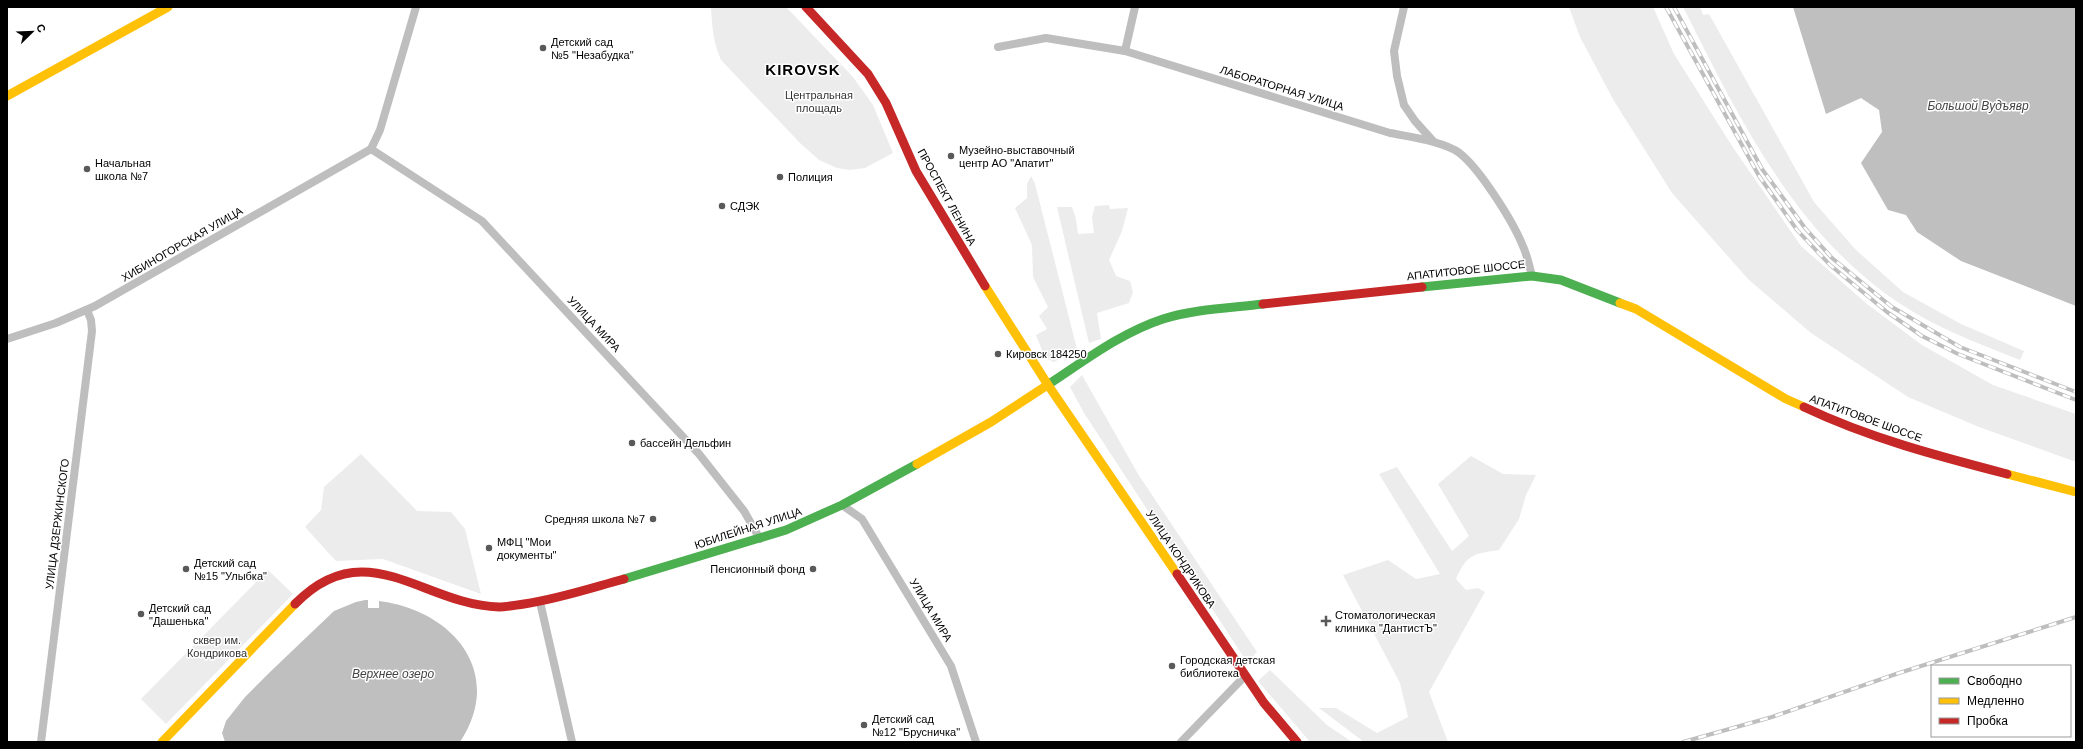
<svg xmlns="http://www.w3.org/2000/svg" width="2083" height="749" font-family="Arial,sans-serif">
  <style>
    .green { fill: #ececec }
    .water { fill: #bfbfbf }
    .lines { fill: none; stroke-linecap: round; stroke-linejoin: round }
    .street { stroke: #bebebe; stroke-width: 8 }
    .fast { stroke: #4caf50; stroke-width: 9 }
    .slow { stroke: #ffc107; stroke-width: 9 }
    .jam { stroke: #c62828; stroke-width: 9 }
    .rail-casing { stroke: #bebebe; stroke-width: 4 }
    .rail { stroke: #fff; stroke-width: 2.5; stroke-dasharray: 8; stroke-linecap: butt }
    .poi-dot { fill: #595959; stroke: #fff; stroke-width: 1.5 }
    .labels { text-anchor: middle; stroke-width: 3; stroke-linejoin: round; paint-order: stroke }
    .poi-label { font-size: 11px; fill: #000; stroke: #fff; text-anchor: start }
    .street-label { font-size: 11px; fill: #000; stroke: #fff }
    .park-label { font-size: 11px; fill: #333; stroke: #fff }
    .water-label { font-size: 12px; font-style: italic; fill: #444; stroke: #fff }
    .district-label { font-size: 15px; font-weight: bold; letter-spacing: 1px; fill: #000; stroke: #fff }
  </style>
  <rect width="100%" height="100%" fill="#fff"/>
  <g class="green">
    <path d="M711,7H786L853,77L873,105L893,153L865,168L850,170L837,168L819,160L800,143L721,60C713,42 712,26 711,7Z"/>
    <polygon points="1569,7 1653,7 1674,54 1732,146 1801,246 1867,304 1922,345 1993,385 2076,414 2076,462 1979,427 1908,397 1811,333 1748,279 1672,193 1614,101 1580,37"/>
    <path d="M1683,7H1700L1703,15L1709,14L1814,202L1855,249L1903,292L1961,324L2024,351L2020,360C1985,346 1949,333 1915,313C1800,245 1741,122 1683,7Z"/>
    <polygon points="1031,176 1035,184 1078,353 1065,361 1063,357 1054,362 1045,358 1036,335 1047,329 1039,316 1048,307 1033,277 1032,245 1015,208 1027,198 1027,184"/>
    <polygon points="1109,205 1110,209 1128,208 1122,231 1109,260 1116,276 1130,281 1133,292 1129,303 1097,313 1101,339 1089,343 1057,207 1072,207 1076,219 1078,234 1094,233 1092,217 1095,206"/>
    <polygon points="1082,375 1138,474 1257,652 1252,657 1243,656 1084,413 1070,387"/>
    <polygon points="361,454 417,511 451,512 465,529 481,594 383,559 336,561 305,527 321,510 324,487"/>
    <path d="M1471,456L1503,474L1536,475L1526,495L1519,519L1499,550C1473,554 1467,554 1456,579L1466,590L1478,588L1485,592L1429,692L1448,742H1364L1319,708H1336L1377,733L1408,717L1400,683L1343,575L1388,560L1416,579L1440,574L1379,474L1397,467L1452,551L1469,536L1438,484Z"/>
    <polygon points="268,570 293,594 166,724 141,699"/>
    <polygon points="1270,670 1327,725 1352,742 1310,742 1258,681"/>
  </g>
  <g class="water">
    <polygon points="1793,7 2076,7 2076,306 1961,261 1917,232 1906,215 1888,210 1861,163 1882,132 1879,110 1861,98 1826,114"/>
    <path d="M365,600H368V608H379V601C452,610 506,672 460,742H225L222,733L226,721L245,697L270,672L334,611L356,602Z"/>
  </g>
  <g class="lines">
    <g class="street">
      <polyline points="1404,7 1394,51 1397,76 1404,105 1415,121 1433,141"/>
      <path d="M998,47L1046,38L1125,51L1390,133C1412,137 1434,140 1455,150C1476,162 1512,220 1522,244C1527,254 1529,265 1532,276"/>
      <polyline points="1125,51 1135,7"/>
      <polyline points="371,149 482,221 699,454 744,511 760,539"/>
      <polyline points="7,339 56,323 95,306 371,149 380,130 416,7"/>
      <polyline points="842,505 862,519 951,666 976,742"/>
      <polyline points="540,602 572,742"/>
      <polyline points="41,742 92,331 91,320 87,310"/>
      <polyline points="1181,742 1245,676"/>
    </g>
    <g class="fast">
      <polyline points="1422,287 1532,276 1561,280 1620,303"/>
      <path d="M1046,386C1083,362 1120,333 1163,319C1194,309 1230,308 1263,304"/>
      <polyline points="624,579 786,530 842,505 917,464"/>
    </g>
    <g class="slow">
      <polyline points="7,96 168,7"/>
      <polyline points="985,286 1048,385 1177,574"/>
      <polyline points="1620,303 1636,309 1786,399 1804,407"/>
      <polyline points="917,464 991,422 1046,386"/>
      <polyline points="2007,474 2076,492"/>
      <polyline points="162,742 295,604"/>
    </g>
    <g class="jam">
      <polyline points="806,7 868,74 886,103 916,171 985,286"/>
      <polyline points="1263,304 1422,287"/>
      <path d="M1804,407C1869,438 1938,456 2007,474"/>
      <polyline points="1177,574 1264,703 1297,742"/>
      <path d="M295,604C366,531 423,605 499,607C507,607 516,605 524,604C558,599 591,588 624,579"/>
    </g>
    <defs>
      <g id="rail">
        <polyline points="1666,7 1759,176 1797,230 1830,265 1887,312 1922,336 1958,354 2076,400"/>
        <polyline points="1674,7 1762,169 1805,228 1832,258 1892,307 1960,347 2076,392"/>
        <polyline points="1683,742 1772,717 1899,673 2076,617"/>
      </g>
    </defs>
    <use href="#rail" class="rail-casing"/>
    <use href="#rail" class="rail"/>
  </g>
  <g class="poi-dot">
    <circle cx="543" cy="48" r="4"/>
    <circle cx="951" cy="156" r="4"/>
    <circle cx="87" cy="169" r="4"/>
    <circle cx="780" cy="177" r="4"/>
    <circle cx="722" cy="206" r="4"/>
    <circle cx="998" cy="354" r="4"/>
    <circle cx="632" cy="443" r="4"/>
    <circle cx="653" cy="519" r="4"/>
    <circle cx="489" cy="548" r="4"/>
    <circle cx="186" cy="569" r="4"/>
    <circle cx="813" cy="569" r="4"/>
    <circle cx="141" cy="614" r="4"/>
    <path d="M1324 615h4v4h4v4h-4v4h-4v-4h-4v-4h4z"/>
    <circle cx="1172" cy="666" r="4"/>
    <circle cx="864" cy="725" r="4"/>
  </g>
  <g class="labels">
    <g class="poi-label">
      <text x="551" y="46">Детский сад<tspan x="551" dy="13">№5 "Незабудка"</tspan></text>
      <text x="959" y="154">Музейно-выставочный<tspan x="959" dy="13">центр АО "Апатит"</tspan></text>
      <text x="95" y="167">Начальная<tspan x="95" dy="13">школа №7</tspan></text>
      <text x="788" y="181">Полиция</text>
      <text x="730" y="210">СДЭК</text>
      <text x="1006" y="358">Кировск 184250</text>
      <text x="640" y="447">бассейн Дельфин</text>
      <text x="645" y="523" text-anchor="end">Средняя школа №7</text>
      <text x="497" y="546">МФЦ "Мои<tspan x="497" dy="13">документы"</tspan></text>
      <text x="194" y="567">Детский сад<tspan x="194" dy="13">№15 "Улыбка"</tspan></text>
      <text x="805" y="573" text-anchor="end">Пенсионный фонд</text>
      <text x="149" y="612">Детский сад<tspan x="149" dy="13">"Дашенька"</tspan></text>
      <text x="1335" y="619">Стоматологическая<tspan x="1335" dy="13">клиника "ДантистЪ"</tspan></text>
      <text x="1180" y="664">Городская детская<tspan x="1180" dy="13">библиотека</tspan></text>
      <text x="872" y="723">Детский сад<tspan x="872" dy="13">№12 "Брусничка"</tspan></text>
    </g>
    <g class="street-label">
      <text transform="translate(1282 88) rotate(17)" y="4">ЛАБОРАТОРНАЯ УЛИЦА</text>
      <text transform="translate(947 197) rotate(61)" y="4">ПРОСПЕКТ ЛЕНИНА</text>
      <text transform="translate(182 244) rotate(-30)" y="4">ХИБИНОГОРСКАЯ УЛИЦА</text>
      <text transform="translate(1466 270) rotate(-6)" y="4">АПАТИТОВОЕ ШОССЕ</text>
      <text transform="translate(594 324) rotate(47)" y="4">УЛИЦА МИРА</text>
      <text transform="translate(1866 418) rotate(20)" y="4">АПАТИТОВОЕ ШОССЕ</text>
      <text transform="translate(57 524) rotate(-83)" y="4">УЛИЦА ДЗЕРЖИНСКОГО</text>
      <text transform="translate(748 528) rotate(-18)" y="4">ЮБИЛЕЙНАЯ УЛИЦА</text>
      <text transform="translate(1181 559) rotate(56)" y="4">УЛИЦА КОНДРИКОВА</text>
      <text transform="translate(931 610) rotate(59)" y="4">УЛИЦА МИРА</text>
    </g>
    <g class="park-label">
      <text x="819" y="99">Центральная<tspan x="819" dy="13">площадь</tspan></text>
      <text x="217" y="644">сквер им.<tspan x="217" dy="13">Кондрикова</tspan></text>
    </g>
    <g class="water-label">
      <text x="1978" y="110">Большой Вудъявр</text>
      <text x="393" y="678">Верхнее озеро</text>
    </g>
    <g class="district-label">
      <text x="803" y="75">KIROVSK</text>
    </g>
  </g>
  <rect width="2083" height="749" fill="none" stroke="#000000" stroke-width="16"/>
  <rect x="1931" y="665" width="140" height="72" fill="#ffffff" stroke="#999999"/>
  <rect x="1939" y="678" width="20" height="6" fill="#4caf50" stroke="#999999"/>
  <text x="1967" y="685" font-size="12" fill="#000000">Свободно</text>
  <rect x="1939" y="698" width="20" height="6" fill="#ffc107" stroke="#999999"/>
  <text x="1967" y="705" font-size="12" fill="#000000">Медленно</text>
  <rect x="1939" y="718" width="20" height="6" fill="#c62828" stroke="#999999"/>
  <text x="1967" y="725" font-size="12" fill="#000000">Пробка</text>
  <g transform="translate(32 32) rotate(67)" stroke="#ffffff" stroke-width="3" paint-order="stroke">
  <path d="M0-3L7 15L0 10L-7 15Z" fill="#000000"/>
  <text y="-6" font-size="11" font-weight="bold" text-anchor="middle" fill="#000000">С</text>
  </g>
</svg>
